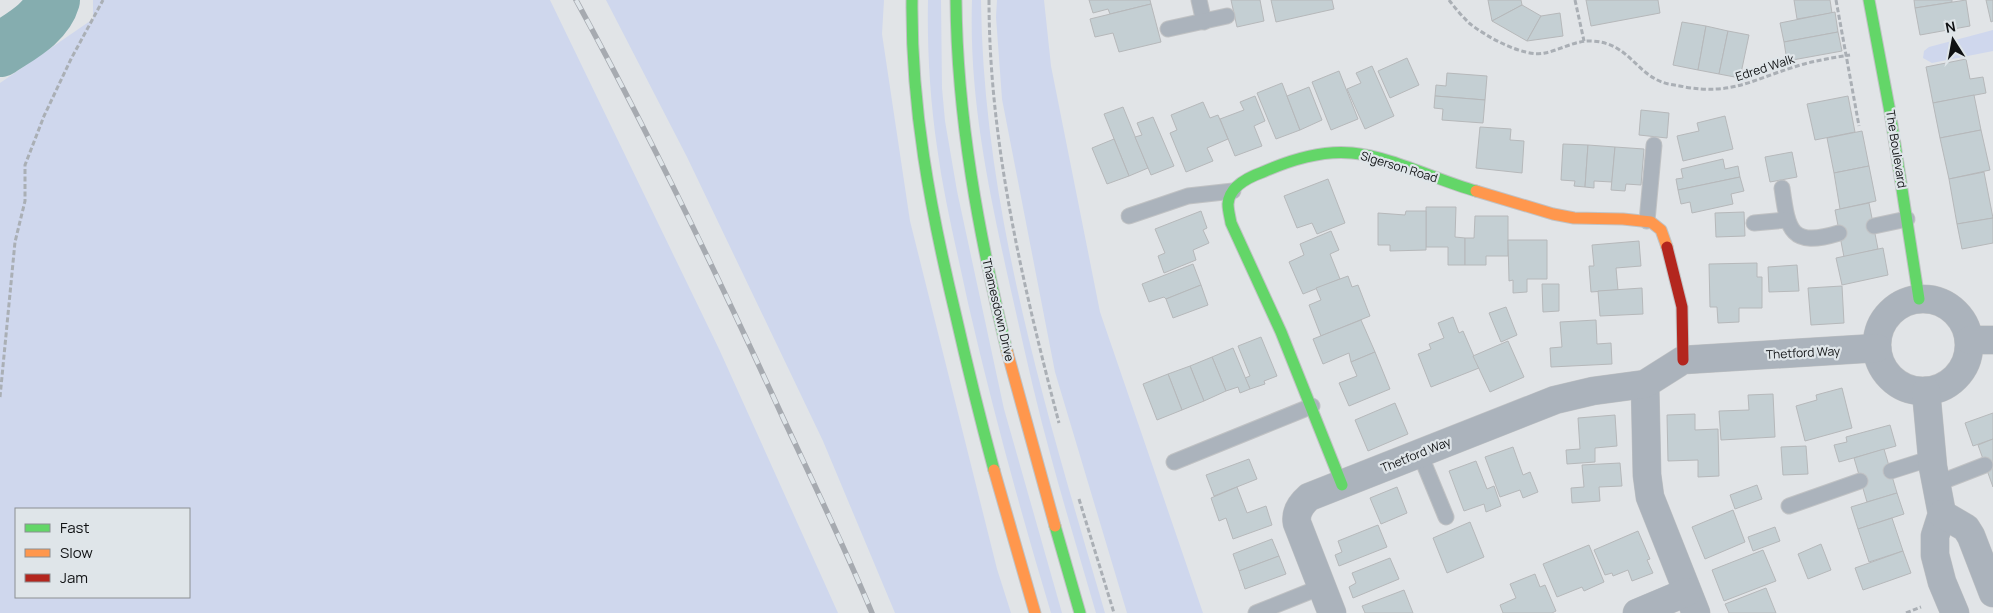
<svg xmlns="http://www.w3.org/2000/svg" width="1993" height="613" font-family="Manrope,sans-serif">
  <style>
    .green { fill: #cfd7ed; fill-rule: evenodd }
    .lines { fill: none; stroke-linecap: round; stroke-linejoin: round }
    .river { stroke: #85adaf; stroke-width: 54 }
    .building { fill: #c4cfd3; stroke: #b6b8ba }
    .lane-casing { stroke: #c0c2c4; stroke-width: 17 }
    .street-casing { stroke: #c0c2c4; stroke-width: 29 }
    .fast-casing { stroke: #c0c2c4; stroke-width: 13 }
    .slow-casing { stroke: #c0c2c4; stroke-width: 13 }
    .jam-casing { stroke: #c0c2c4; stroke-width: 13 }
    .path { stroke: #aaafb5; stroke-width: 3; stroke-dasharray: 5 2.5; stroke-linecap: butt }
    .lane { stroke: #abb3bc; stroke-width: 15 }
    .street { stroke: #abb3bc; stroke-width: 28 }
    .fast { stroke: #63d668; stroke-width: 11 }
    .slow { stroke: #ff974d; stroke-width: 11 }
    .jam { stroke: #b3261e; stroke-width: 11 }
    .rail-casing { stroke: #a6aab0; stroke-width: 5.5 }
    .rail { stroke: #dfe5e9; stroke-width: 4; stroke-dasharray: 11; stroke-linecap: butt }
    .labels { text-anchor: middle; stroke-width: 4.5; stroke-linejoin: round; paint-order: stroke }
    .street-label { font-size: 12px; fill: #0f1113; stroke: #dfe5e9 }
  </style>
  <rect width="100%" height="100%" fill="#e1e4e7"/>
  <g class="green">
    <path d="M93,0H550L719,349L838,613H0V83L93,19ZM189,509V597H16V509Z"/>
    <polygon points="606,0 884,0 882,34 910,221 997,569 1011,613 895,613 823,441 687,157"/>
    <path d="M928,0H941L942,88L945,121L957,191L1004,409L1062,613H1051C1020,510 992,407 968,303C957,251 944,199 937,147C930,98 927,49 928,0Z"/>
    <path d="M972,0H981C983,209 1047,414 1105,613H1096C1081,561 1065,509 1051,457C1034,396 1021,334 1007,273C987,181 969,95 972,0Z"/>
    <polygon points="997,0 1044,0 1051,66 1100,312 1203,613 1127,613 1055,372 1002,99 996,17"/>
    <polygon points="1993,30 1993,51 1932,63 1923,58 1924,51 1929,47"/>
  </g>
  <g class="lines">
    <path class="river" d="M0,50C19,37 46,24 53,0"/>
  </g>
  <g class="building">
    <polygon points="1089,0 1150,0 1151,4 1110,14 1108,9 1093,13"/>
    <polygon points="1231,0 1260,0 1264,21 1237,27"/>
    <polygon points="1271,0 1332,0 1334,9 1276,22"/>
    <polygon points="1488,0 1521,0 1522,5 1492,21"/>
    <polygon points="1586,0 1658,0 1660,13 1591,26"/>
    <polygon points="1794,0 1830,0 1832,13 1797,19"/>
    <polygon points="1914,0 1952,0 1952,2 1915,8"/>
    <polygon points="1966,0 1970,26 1920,35 1915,8"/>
    <polygon points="1986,0 1993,0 1993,21 1991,22"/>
    <polygon points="1151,4 1161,42 1119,52 1113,33 1095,37 1090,19"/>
    <polygon points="1522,5 1541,16 1527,41 1492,21"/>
    <polygon points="1835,12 1838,32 1784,42 1780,23"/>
    <polygon points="1560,13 1563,36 1527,41 1541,16"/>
    <polygon points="1682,22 1706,26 1698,70 1673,65"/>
    <polygon points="1706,26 1728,31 1719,74 1698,70"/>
    <polygon points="1728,31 1749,35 1740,78 1719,74"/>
    <polygon points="1838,32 1842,51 1787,61 1784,42"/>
    <polygon points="1407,58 1419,85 1390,98 1378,71"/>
    <polygon points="1966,59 1970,79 1983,77 1986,93 1933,103 1926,67"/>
    <polygon points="1372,66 1394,116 1365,129 1347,89 1361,83 1356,73"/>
    <polygon points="1339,71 1358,119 1331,130 1312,82"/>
    <polygon points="1447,73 1487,76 1485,100 1435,96 1436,85 1446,86"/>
    <polygon points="1282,83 1300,130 1276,139 1257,93"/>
    <polygon points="1309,87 1322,120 1300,130 1287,96"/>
    <polygon points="1974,95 1981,130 1940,138 1933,103"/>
    <polygon points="1255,96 1265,121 1254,126 1262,146 1235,156 1220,119 1244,110 1240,102"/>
    <polygon points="1435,96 1485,100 1483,123 1442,120 1443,109 1434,108"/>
    <polygon points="1848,96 1855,132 1815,140 1807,104"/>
    <polygon points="1203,102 1210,118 1218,115 1228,139 1207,148 1213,161 1186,172 1170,133 1177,130 1171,115"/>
    <polygon points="1123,107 1148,168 1129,176 1104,114"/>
    <polygon points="1641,110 1669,113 1667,138 1639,135"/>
    <polygon points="1725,116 1733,149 1683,161 1677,136 1699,131 1697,123"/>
    <polygon points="1153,117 1174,166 1151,175 1135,137 1142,135 1137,123"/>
    <polygon points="1480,127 1511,129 1510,140 1524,141 1522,173 1476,168"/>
    <polygon points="1981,130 1990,170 1949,179 1940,138"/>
    <polygon points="1862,131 1869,166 1834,173 1827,138"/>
    <polygon points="1114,139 1129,176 1107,184 1092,148"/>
    <polygon points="1563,144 1588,145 1585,187 1574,186 1575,181 1561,180"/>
    <polygon points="1588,145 1615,147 1612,182 1594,181 1594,188 1585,187"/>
    <polygon points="1615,147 1644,149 1641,185 1626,184 1625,191 1611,190"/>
    <polygon points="1792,152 1797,177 1770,182 1765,157"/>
    <polygon points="1723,159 1725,169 1738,166 1740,177 1678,190 1676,179 1683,178 1681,169"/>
    <polygon points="1869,166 1876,201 1840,209 1834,173"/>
    <polygon points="1984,172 1993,218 1957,224 1949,179"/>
    <polygon points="1740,177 1744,191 1731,194 1733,204 1692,213 1690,202 1681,204 1678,190"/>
    <polygon points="1328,179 1345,223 1317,234 1312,223 1297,228 1284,196"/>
    <polygon points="1869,203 1878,249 1844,257 1835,210"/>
    <polygon points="1426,207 1456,207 1455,237 1465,238 1465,265 1448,265 1448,247 1426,247"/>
    <polygon points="1201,211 1207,228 1203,230 1209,243 1193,250 1196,260 1164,273 1158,256 1165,253 1155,229"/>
    <polygon points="1406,211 1426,211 1426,250 1390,251 1390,245 1378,245 1378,213 1405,215"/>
    <polygon points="1744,212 1745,236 1716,237 1715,213"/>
    <polygon points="1475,216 1508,216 1508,256 1486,256 1486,265 1465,265 1465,238 1474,238"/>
    <polygon points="1993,218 1993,243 1962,249 1957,224"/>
    <polygon points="1331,231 1339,250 1330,254 1340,279 1303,294 1289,262 1304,255 1300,244"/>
    <polygon points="1508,240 1547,240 1547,279 1527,279 1527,292 1513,293 1513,280 1509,281"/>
    <polygon points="1639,241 1641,266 1616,268 1618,290 1591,292 1589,266 1594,266 1592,245"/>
    <polygon points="1883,248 1888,275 1842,285 1836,258"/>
    <polygon points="1757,263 1757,277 1762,277 1762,308 1739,308 1739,322 1718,323 1717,307 1710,307 1709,264"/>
    <polygon points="1193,264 1201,285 1166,299 1164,297 1149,302 1142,284"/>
    <polygon points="1797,265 1799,291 1769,292 1768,267"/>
    <polygon points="1348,276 1352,287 1358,285 1370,316 1321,336 1309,305 1321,300 1316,288"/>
    <polygon points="1542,284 1559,284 1559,311 1543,312"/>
    <polygon points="1201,285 1208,305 1173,318 1166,299"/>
    <polygon points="1842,286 1844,323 1811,325 1808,288"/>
    <polygon points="1642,288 1643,314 1600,316 1598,291"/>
    <polygon points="1506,307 1517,335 1501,342 1489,313"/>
    <polygon points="1453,317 1459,333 1463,331 1479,368 1431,387 1418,354 1431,349 1429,344 1444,338 1438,323"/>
    <polygon points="1361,320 1375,352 1351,362 1349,353 1323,364 1313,339"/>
    <polygon points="1596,320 1597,344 1611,343 1612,364 1551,367 1550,348 1562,347 1560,322"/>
    <polygon points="1261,337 1277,376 1264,381 1265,384 1250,389 1245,378 1250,376 1238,346"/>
    <polygon points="1508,341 1524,377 1490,392 1473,356"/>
    <polygon points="1233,348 1250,389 1240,393 1238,387 1226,391 1212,357"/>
    <polygon points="1375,352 1390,389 1349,406 1339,383 1357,376 1351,362"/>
    <polygon points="1212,357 1226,391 1204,401 1190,366"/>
    <polygon points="1190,366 1204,401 1182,410 1168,374"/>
    <polygon points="1168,374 1182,410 1157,420 1143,384"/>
    <polygon points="1842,388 1852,428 1805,441 1796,406 1817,400 1816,395"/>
    <polygon points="1773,394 1775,437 1721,440 1719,411 1749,410 1748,395"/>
    <polygon points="1395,403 1408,434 1368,451 1355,420"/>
    <polygon points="1993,413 1993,439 1973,446 1965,423"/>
    <polygon points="1695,414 1695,430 1718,429 1719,476 1698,477 1698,460 1668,461 1667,415"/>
    <polygon points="1615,415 1617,446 1595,448 1595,462 1567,464 1566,450 1580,449 1578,418"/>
    <polygon points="1890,425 1896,446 1839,462 1834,445 1847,442 1846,437"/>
    <polygon points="1993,439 1993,487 1978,445"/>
    <polygon points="1806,446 1808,474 1783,475 1781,447"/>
    <polygon points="1513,447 1523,475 1530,472 1538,492 1523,498 1520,490 1500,497 1485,457"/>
    <polygon points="1884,449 1897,493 1867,502 1854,458"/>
    <polygon points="1249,459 1257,479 1214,496 1206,475"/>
    <polygon points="1476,461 1487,489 1494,486 1501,506 1486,512 1484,504 1464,511 1449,471"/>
    <polygon points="1620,463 1622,486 1599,487 1600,501 1572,503 1571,488 1584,487 1582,465"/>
    <polygon points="1757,485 1762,499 1735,509 1730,495"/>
    <polygon points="1237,487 1247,513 1266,506 1272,525 1233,539 1226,518 1219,521 1211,498"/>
    <polygon points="1397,487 1407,513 1381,524 1370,498"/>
    <polygon points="1897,493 1904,514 1858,529 1851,507"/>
    <polygon points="1733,510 1745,542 1705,559 1692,527"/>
    <polygon points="1892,518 1903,551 1869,562 1858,529"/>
    <polygon points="1470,522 1484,557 1447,573 1433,538"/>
    <polygon points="1378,525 1387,547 1339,566 1335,555 1342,552 1338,541"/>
    <polygon points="1775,527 1780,541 1753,551 1748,537"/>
    <polygon points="1638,531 1650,559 1647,560 1653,573 1632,581 1628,570 1613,576 1612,573 1605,575 1594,550"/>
    <polygon points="1272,539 1279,556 1239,571 1233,554"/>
    <polygon points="1821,544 1831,570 1808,579 1798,554"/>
    <polygon points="1589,545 1604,582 1584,591 1582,587 1557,597 1543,564"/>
    <polygon points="1763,550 1776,581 1724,601 1712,570"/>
    <polygon points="1903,551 1911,573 1863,590 1855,568"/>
    <polygon points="1279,556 1286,574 1245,589 1239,571"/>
    <polygon points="1390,558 1399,579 1353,598 1349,587 1356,583 1352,573"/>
    <polygon points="1535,574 1540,587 1545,585 1556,611 1552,613 1503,613 1500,605 1516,598 1510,584"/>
    <polygon points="1766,588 1776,613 1729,613 1725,604"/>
    <polygon points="1404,590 1413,613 1365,613 1362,606"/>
  </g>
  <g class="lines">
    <defs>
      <g id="lane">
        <polyline points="1199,0 1204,22"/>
        <polyline points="1168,29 1227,16"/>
        <path d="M1782,188C1788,230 1790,248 1839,233"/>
        <polyline points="1129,216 1188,196 1233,191"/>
        <polyline points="1647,221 1654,145"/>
        <polyline points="1754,223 1787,220"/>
        <polyline points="1874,226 1907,219"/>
        <polyline points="1420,454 1446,517"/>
        <polyline points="1174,462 1312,406"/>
        <polyline points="1891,471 1932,458"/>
        <polyline points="1936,484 1985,465"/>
        <polyline points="1789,506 1860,481"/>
        <polyline points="1256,613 1321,587"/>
      </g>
      <g id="street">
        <circle cx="1923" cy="345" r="46"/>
        <polyline points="1970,340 1993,340"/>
        <polyline points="1645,384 1647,475 1650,497 1696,613"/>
        <polyline points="1926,391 1933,467 1942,514 1935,536 1935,555 1942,582 1955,613"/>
        <polyline points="1942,514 1966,528 1971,536 1993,593"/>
        <path d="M1332,613L1297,523C1295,512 1301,504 1309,497L1555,400L1593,391L1645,384L1683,360L1877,348"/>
        <polyline points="1637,613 1687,592"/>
      </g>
      <g id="fast">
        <path d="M912,0C911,108 930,207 955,312C967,365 980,418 994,470"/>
        <path d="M956,0C957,119 979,235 1007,351"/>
        <polyline points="1869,0 1890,112 1919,299"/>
        <path d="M1342,485L1281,332L1231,223C1230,217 1228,210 1228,204C1229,187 1249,177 1263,172C1290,160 1322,150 1352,153C1393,157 1436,180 1476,191"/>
        <polyline points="1055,526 1080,613"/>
      </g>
      <g id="slow">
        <polyline points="1476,191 1553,214 1574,218 1623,219 1651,222 1661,230 1667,247"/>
        <polyline points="1007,351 1055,526"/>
        <polyline points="994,470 1035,613"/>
      </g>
      <polyline id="jam" points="1667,247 1682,307 1683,360"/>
    </defs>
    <use href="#lane" class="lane-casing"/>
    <use href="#street" class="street-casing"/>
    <use href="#fast" class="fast-casing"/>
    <use href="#slow" class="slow-casing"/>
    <use href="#jam" class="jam-casing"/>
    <g class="path">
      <path d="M989,0C989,142 1023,286 1059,423"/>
      <path d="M1449,0C1455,8 1462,16 1469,23C1485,36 1524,58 1545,53C1560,50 1576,40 1592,41C1628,43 1635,72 1662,82C1669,85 1677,85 1685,87C1732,95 1752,80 1794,67C1812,61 1831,58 1850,55"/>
      <polyline points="1575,0 1584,41"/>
      <polyline points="1836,0 1859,126"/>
      <polyline points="0,397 15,242 25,201 25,165 44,116 71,59 103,0"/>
      <polyline points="1079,499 1114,613"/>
      <polyline points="1906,613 1921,607"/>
    </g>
    <use href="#lane" class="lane"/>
    <use href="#street" class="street"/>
    <use href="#fast" class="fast"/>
    <use href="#slow" class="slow"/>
    <use href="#jam" class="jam"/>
    <defs>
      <path id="rail" d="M576,0C651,137 719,278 784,420C814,484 845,548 872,613"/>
    </defs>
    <use href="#rail" class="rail-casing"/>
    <use href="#rail" class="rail"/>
  </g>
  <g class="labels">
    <g class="street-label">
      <text transform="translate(1765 68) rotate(-18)" y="4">Edred Walk</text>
      <text transform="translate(1896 149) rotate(81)" y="4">The Boulevard</text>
      <text transform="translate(1399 167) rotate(17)" y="4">Sigerson Road</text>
      <text transform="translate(998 310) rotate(77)" y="4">Thamesdown Drive</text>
      <text transform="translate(1803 353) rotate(-3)" y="4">Thetford Way</text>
      <text transform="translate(1416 455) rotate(-22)" y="4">Thetford Way</text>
    </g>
  </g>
  <rect x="15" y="508" width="175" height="90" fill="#dfe5e9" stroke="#8c9093"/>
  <rect x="25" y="524" width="25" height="8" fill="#63d668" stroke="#8c9093"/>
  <text x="60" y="533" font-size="15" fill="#0f1113">Fast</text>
  <rect x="25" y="549" width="25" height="8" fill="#ff974d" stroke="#8c9093"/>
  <text x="60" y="558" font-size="15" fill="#0f1113">Slow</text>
  <rect x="25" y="574" width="25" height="8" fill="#b3261e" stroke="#8c9093"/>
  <text x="60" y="583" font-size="15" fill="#0f1113">Jam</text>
  <g transform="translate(1953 40) rotate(349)" stroke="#dfe5e9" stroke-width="4" paint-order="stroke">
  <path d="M0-4L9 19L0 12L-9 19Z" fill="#0f1113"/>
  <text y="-8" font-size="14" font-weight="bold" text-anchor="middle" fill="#0f1113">N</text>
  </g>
</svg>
